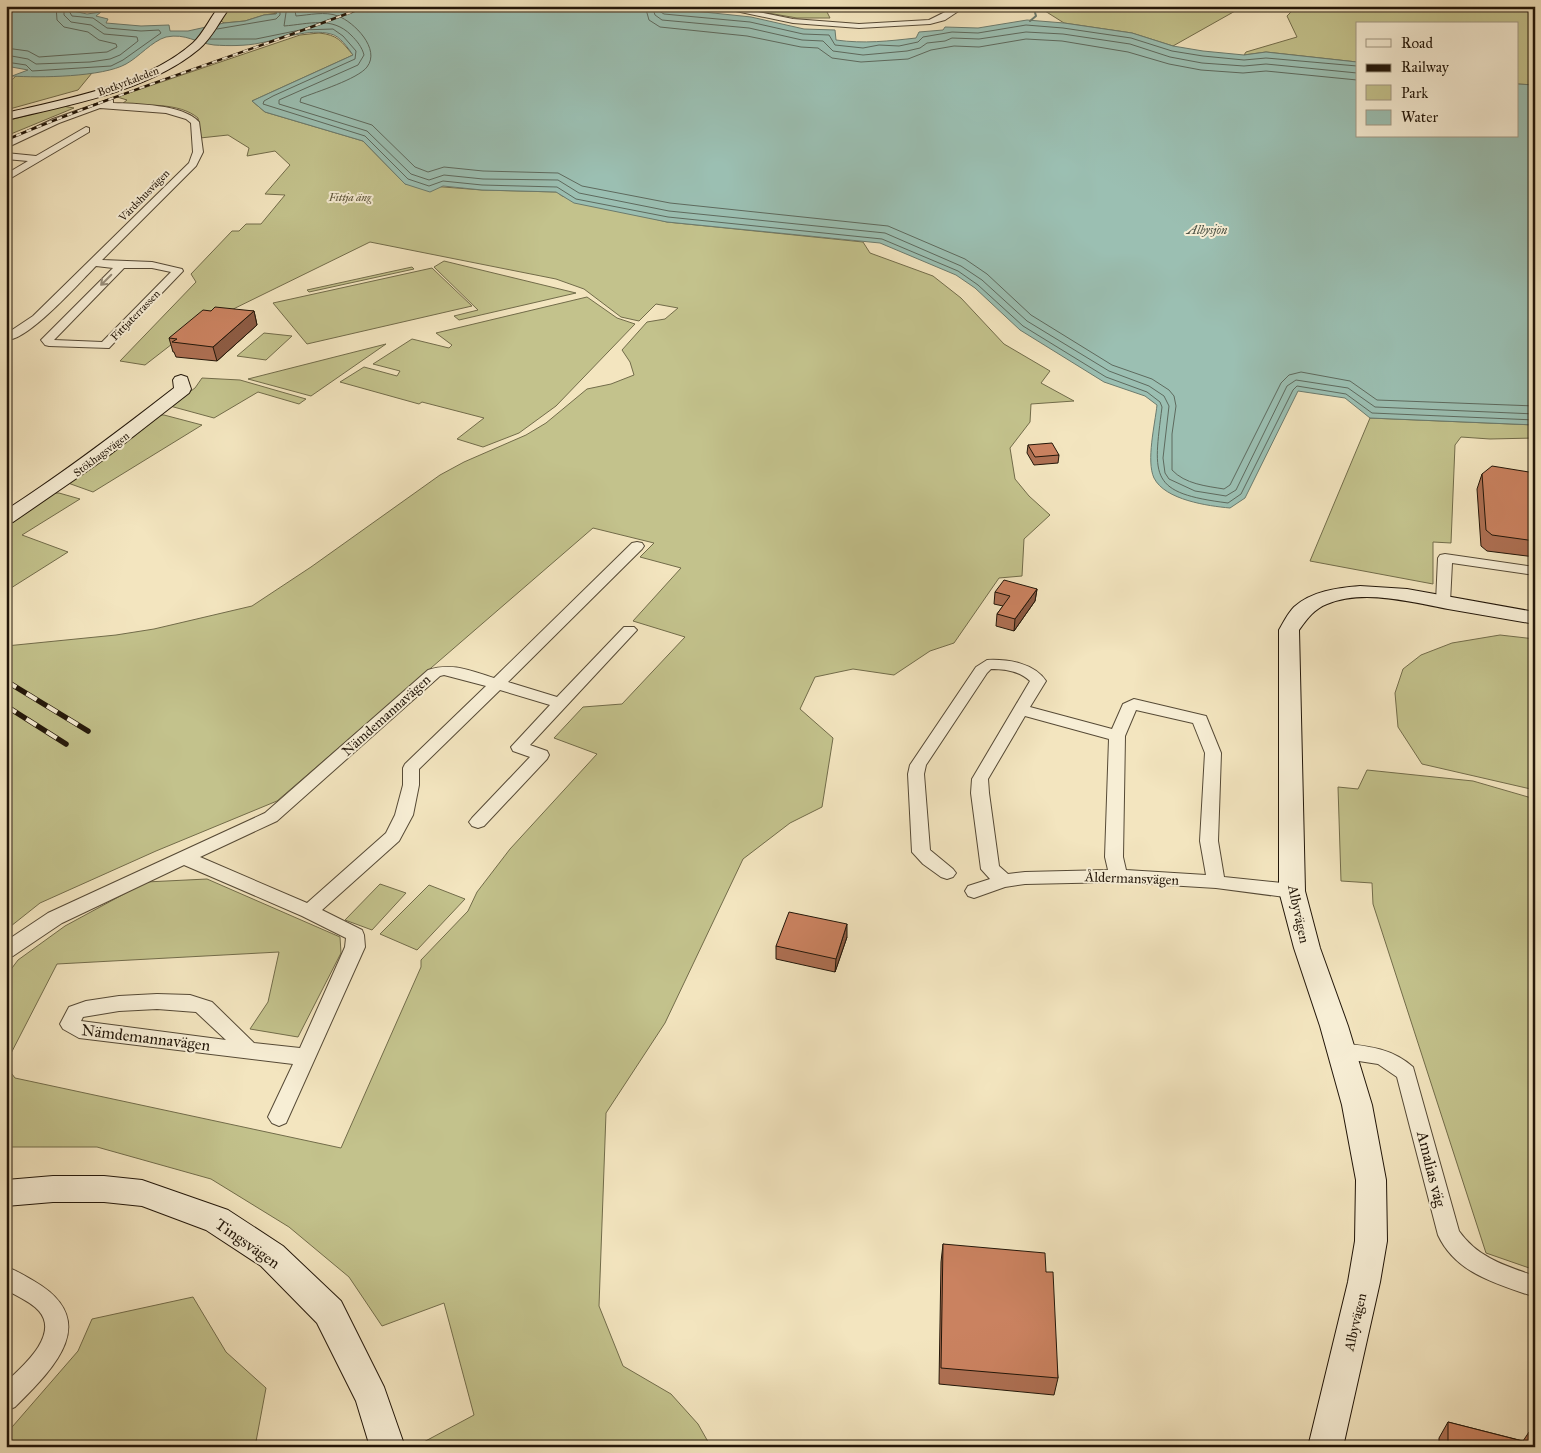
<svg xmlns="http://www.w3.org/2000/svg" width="1541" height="1453" font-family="'IM FELL Great Primer',serif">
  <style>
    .green { fill: #c3c28c; stroke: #726c4a }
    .water { fill: #9bbfb2; stroke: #6b7b6e }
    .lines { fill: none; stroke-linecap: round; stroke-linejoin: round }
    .shore { stroke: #5e6a5e; stroke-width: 1 }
    .stream { stroke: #6b7b6e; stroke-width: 2 }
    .street-casing { stroke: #564a36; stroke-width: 2 }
    .secondary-casing { stroke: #221609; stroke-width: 2 }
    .street { fill: #f7eed5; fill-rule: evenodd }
    .secondary { fill: #f7eed5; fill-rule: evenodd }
    .rail-far1-casing { stroke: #221609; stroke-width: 2.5 }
    .rail-casing { stroke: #221609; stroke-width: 5.5 }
    .rail-far1 { stroke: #f7eed5; stroke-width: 2; stroke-dasharray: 5.5; stroke-linecap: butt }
    .rail { stroke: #f7eed5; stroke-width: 4; stroke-dasharray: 12; stroke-linecap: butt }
    .wall { fill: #ae7053; stroke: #221609 }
    .shaded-wall { fill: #8d5b43; stroke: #221609 }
    .building { fill: #ca8260; stroke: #221609 }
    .oneway { stroke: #978d79 }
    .labels { text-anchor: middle; stroke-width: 4; stroke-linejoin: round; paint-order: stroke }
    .far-street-label { font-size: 11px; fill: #221609; stroke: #f7eed5 }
    .far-park-label { font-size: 11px; font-style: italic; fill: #5a5237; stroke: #f7eed5 }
    .far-water-label { font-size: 12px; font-style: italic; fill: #4c5144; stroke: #f7eed5 }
    .street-label { font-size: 14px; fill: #221609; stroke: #f7eed5 }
    .near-street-label { font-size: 16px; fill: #221609; stroke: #f7eed5 }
  </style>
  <rect width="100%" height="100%" fill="#f3e5bf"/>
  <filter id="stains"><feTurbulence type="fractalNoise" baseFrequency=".004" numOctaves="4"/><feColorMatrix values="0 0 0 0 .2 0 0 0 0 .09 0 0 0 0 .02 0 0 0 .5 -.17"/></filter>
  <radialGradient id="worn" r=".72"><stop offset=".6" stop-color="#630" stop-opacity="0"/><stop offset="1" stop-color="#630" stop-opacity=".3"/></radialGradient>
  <g class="green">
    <polygon points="232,6 277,6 273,11 278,13 264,15 245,21 224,23 221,21 225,13"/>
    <polygon points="727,6 824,6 830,18 797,18"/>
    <polygon points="1045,6 1244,6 1173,46 1132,33 1064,23 1045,11"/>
    <polygon points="1297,6 1535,6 1535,85 1517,84 1517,24 1357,24 1357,62 1266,52 1244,55 1246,52 1297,37 1287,16"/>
    <path d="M319,33C338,35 341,41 353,55L252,101L265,112L363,141L405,184L482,190L557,192L562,196L667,222L863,242L870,253L933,276L961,298L1004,344L1050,371L1041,383L1074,401L1031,404L1030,422L1010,448L1015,479L1029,496L1050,515L1024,539L1022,576L999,578L954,643L930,651L894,675L853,669L815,677L800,709L833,738L822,807L790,823L743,859L665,1023L606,1113L599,1306L623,1366L671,1394L698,1424L711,1447H421L420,1444L474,1415L444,1303L382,1326L349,1277L289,1227L211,1179L97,1147H6V1066L15,1078L341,1148L421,967V960L468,911L477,892L510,849L597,754L554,738L583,707L622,704L685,637L633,621L681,568L640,557L654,543L593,528L277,801L156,851L40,903L6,930V646L116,635L154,629L252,606L311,567L440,475L464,462L526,435L546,423L587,389L611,384L634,375L630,362L622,350L647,322L665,319L678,308L656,304L639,321L621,317L584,289L556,279L370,242L219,316L203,320L145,365L120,361L196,282L191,274L232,231H239L246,224H261L285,195L265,194L290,165L275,151L247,156L249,148L228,135L200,138L198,118C179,102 146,106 122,104L127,100L117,97L300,35Z"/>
    <polygon points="92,73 78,90 6,110 6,85 16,76"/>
    <polygon points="63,106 74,108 6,136 6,121"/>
    <polygon points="444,261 576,293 459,320 454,316 478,310 434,267"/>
    <polygon points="412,267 414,269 309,292 307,290"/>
    <polygon points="432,268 472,306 307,344 273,303"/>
    <polygon points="587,297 617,318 635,324 556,406 519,433 483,447 457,439 484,418 422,402 419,404 340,382 364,367 397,376 400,371 373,364 412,339 449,348 452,345 436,333"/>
    <polygon points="264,333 292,336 266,360 237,356"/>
    <polygon points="386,344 311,396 248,379"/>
    <polygon points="202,378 240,380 306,399 299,404 258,392 214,418 170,406 195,388"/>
    <polygon points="159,415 164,415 202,425 93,492 68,483"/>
    <polygon points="1370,418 1535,425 1535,438 1490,439 1461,437 1455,445 1451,543 1433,542 1433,584 1310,561"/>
    <polygon points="53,493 59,493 80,499 22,535 68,552 11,588 6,586 6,522"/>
    <polygon points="1500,635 1535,639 1535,790 1422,764 1398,727 1395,693 1403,669 1421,655 1452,643"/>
    <polygon points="1367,770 1473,781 1535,799 1535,1270 1486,1253 1373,904 1372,883 1341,881 1338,787 1358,789"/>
    <polygon points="207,879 340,937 341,953 298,1037 250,1029 268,1002 279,952 57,964 6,1063 6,976 18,960 65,926 146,882"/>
    <polygon points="380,884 406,893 372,930 345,920"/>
    <polygon points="429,885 465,899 417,950 380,934"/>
    <polygon points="193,1297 226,1352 266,1388 255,1447 6,1447 6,1434 78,1351 92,1319"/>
  </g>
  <path class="water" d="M6,6H73L78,8L73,11L87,14L101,12L96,16L108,19L106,23L141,26L169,25L170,31H188L224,23L245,21L264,15L276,14L277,13L273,11L277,6H647L751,17L804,29L835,30L836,40C864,44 889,41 916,38L919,32L943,30L945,27L978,28L1027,20L1064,23L1132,33L1173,46L1203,51L1244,55L1266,52L1357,62V136H1517V84L1535,85V425L1370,418L1345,398L1298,391L1245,498L1230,508C1208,506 1165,500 1154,478C1146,461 1155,424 1157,405L1145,396L1104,382L1020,330L975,288L956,275L880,243L667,222L574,203L556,192L482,190L443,186L430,192L405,184L363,141L265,112L252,101L353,55C348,48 340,36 331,34C309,28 282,39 260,43C246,46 228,46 214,45C196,43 186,33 166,37C152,41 139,57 126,64C103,77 39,78 12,76L28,70L6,66Z"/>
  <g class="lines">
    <g class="shore">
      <path d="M287,6L284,26C309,24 332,16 351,35C357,41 362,47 364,55L358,65L279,100V104L367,131L411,174L429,180L444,175L483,179L558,180L579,193L669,211L885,233L961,266L982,280L1027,321L1109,371L1149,386L1164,396L1169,406L1163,458L1165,473L1169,479L1195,491L1226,496L1236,490L1287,386L1296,380L1348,388L1375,407L1535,414"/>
      <path d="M294,6L296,16C309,15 325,11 338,16C354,22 381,49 367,67C358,79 316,92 301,98L300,102L372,125L415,167L428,172L444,167L483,171L558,173L582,186L670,203L888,226L965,259L987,274L1031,315L1112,365L1152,379L1169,390L1174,396L1176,406L1172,434V470C1185,484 1206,486 1224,489L1230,485L1281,383L1289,375L1301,372L1350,381L1377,400L1535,406"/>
      <polyline points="645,6 649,20 660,27 747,36 801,47 818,48 832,58 861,62 908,59 931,50 954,46 979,47 1026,39 1062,41 1128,52 1169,64 1201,70 1243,73 1266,71 1357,80"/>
      <polyline points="652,6 655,15 662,20 749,28 802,40 823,41 833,51 863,55 907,51 920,48 927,43 945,41 952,38 979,39 1026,32 1063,34 1130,44 1170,57 1202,63 1244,66 1266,64 1357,73"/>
      <polyline points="658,6 659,11 664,14 750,22 803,34 829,35 835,45 863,48 879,45 899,46 918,42 923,37 952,32 978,33 1026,25 1063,28 1131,38 1172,51 1203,56 1244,60 1266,58 1357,66"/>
      <polyline points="217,29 276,19 280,15 280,6"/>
      <path d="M210,39H256L300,30L333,29L343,36L356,51L355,59L273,96L264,101L263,104L365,136L408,179L429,186L443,181L482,185L557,187L576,199L668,217L882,239L958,271L978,285L1023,326L1106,377L1147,392L1160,402L1162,407C1153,478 1149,493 1228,503L1241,494L1293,390L1297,386L1346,394L1372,413L1535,420"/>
      <polyline points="6,48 28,51 39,57 107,52 117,47 116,44 99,40 88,32 64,27 57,20 56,6"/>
      <polyline points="6,55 28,59 36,64 90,62 110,59 120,55 138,41 137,37 104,34 91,25 71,22 64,15 64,6"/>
      <polyline points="6,62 26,65 32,71 111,66 123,60 161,33 159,30 141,31 107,28 93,18 72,16 69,11 71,6"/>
    </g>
    <polyline class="stream" points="1030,21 1036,16 1034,9 1038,6"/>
    <defs>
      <g id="street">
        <polygon points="712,6 728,6 793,19 859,24 929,20 957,6 966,6 945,20 930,24 859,28 793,23"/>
        <path d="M110,99L113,100V103C136,104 183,104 199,122L203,152L196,166L102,260L152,262L182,269L183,271L109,348L49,346L45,345L41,340L113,268L96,266C80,282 27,342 6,340V334L33,316L189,163L193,152L191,123L186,119L166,113L100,108L59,123L6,148V141L53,119ZM124,268H152L171,272L102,342L54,340Z"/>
        <polygon points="86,127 89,128 89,132 6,181 6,174 28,161 6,159 6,153 36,156"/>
        <path d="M637,542L642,543L644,546L642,549L508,682L557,697L624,627H634L637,630L530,745L547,751L549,755L547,759L484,826L478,828L472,826L469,822L472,818L530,757L513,751L511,747L550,705L500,690L419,769V785L413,815L399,841L322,910L362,930L364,935L365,947L286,1123L279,1126L272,1123L268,1117L293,1064L79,1038L63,1029L60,1024L69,1007L86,1001L119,996L157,994L190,995L212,1002L254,1043L300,1048L345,947L346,938L302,916L184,865L62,923L13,956L6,958V941L48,913L265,813L428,670C452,662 471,671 494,678L632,543ZM444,675L486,686L405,764L403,768V785L395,815L386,833L307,903L200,857L277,821L440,676ZM157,1009L196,1012L226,1040L81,1021L83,1017L119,1011Z"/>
        <polygon points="1445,554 1535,567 1535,575 1452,563 1450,602 1448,605 1438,605 1436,602 1438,558 1440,555"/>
        <path d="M987,660C1008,659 1034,663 1046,681L1030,707L1112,729L1123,704L1134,699L1206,716L1221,753L1218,841L1224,877L1292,884L1298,886L1301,891L1298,896L1292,898L1216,888L1118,882L1025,884L1005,887L974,898L968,896L965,891L968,886L990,879L981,869L971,793L972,779L1030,681C1020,671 1005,669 991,669L987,673L926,765L924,774L930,850L953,869L956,873L953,877L947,879L941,877L923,864L912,852L908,774L910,765L976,667ZM1136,710L1193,723L1205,753L1200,841L1206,875L1126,870L1123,857L1125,736ZM1025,716L1109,739L1105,857L1108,870L1025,872L1008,874L999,866L989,793L988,779Z"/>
        <path d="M1340,1043C1367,1046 1392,1048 1413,1067L1459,1231C1478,1258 1506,1266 1535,1276V1297C1498,1284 1456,1274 1438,1235L1397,1077L1378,1064L1333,1057L1330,1051L1333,1045Z"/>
        <path d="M6,1267C16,1270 25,1276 34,1281C103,1321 53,1369 15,1407L6,1411V1382C22,1367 60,1335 39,1311C31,1302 17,1296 6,1290Z"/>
      </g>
      <g id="secondary">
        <path d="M220,6H231C220,20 212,38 199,49C149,91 69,105 6,120V113C65,99 146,85 193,43C204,33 210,17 220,6Z"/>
        <path d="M181,375L187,377L191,389L189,393L103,460L13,522L6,524V510C65,472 120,430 174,388L173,380L175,377Z"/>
        <path d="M1360,586L1407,589L1535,612V624C1506,619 1477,614 1448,609C1410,602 1364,589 1327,604C1314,609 1307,619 1299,630L1305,891L1320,948L1348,1026L1372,1105L1386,1180L1387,1241L1380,1282L1343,1447H1308L1348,1282L1355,1241L1356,1180L1342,1105L1320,1026L1294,948L1279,891V630C1283,623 1288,613 1294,607C1312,591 1337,588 1360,586Z"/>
        <polygon points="53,1176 104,1176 142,1180 228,1210 283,1246 341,1301 384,1387 405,1447 370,1447 356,1401 317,1323 261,1266 206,1230 142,1206 104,1202 53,1202 6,1206 6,1180"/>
      </g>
    </defs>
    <use href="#street" class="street-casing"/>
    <use href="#secondary" class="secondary-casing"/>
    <use href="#street" class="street"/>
    <use href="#secondary" class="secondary"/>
    <defs>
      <path id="rail-far1" d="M6,140C124,90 247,53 367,6"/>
      <g id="rail">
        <polyline points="6,681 88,731"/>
        <polyline points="6,706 66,744"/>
      </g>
    </defs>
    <use href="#rail-far1" class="rail-far1-casing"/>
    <use href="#rail" class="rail-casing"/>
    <use href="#rail-far1" class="rail-far1"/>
    <use href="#rail" class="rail"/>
  </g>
  <g class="wall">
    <polygon points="211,311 254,311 257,325 217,361 176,357 174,352 173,352 169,338"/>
    <polygon points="1028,445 1059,455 1058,463 1034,465 1027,453"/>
    <polygon points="1535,473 1535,557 1487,551 1481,546 1477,489 1482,474"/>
    <polygon points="1037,589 1035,601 1014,631 996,626 997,614 1003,606 994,604 995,592"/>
    <polygon points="847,937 835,972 776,959 776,946"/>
    <polygon points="943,1244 1046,1272 1058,1378 1054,1395 939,1384 941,1262"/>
    <polygon points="1448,1422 1523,1441 1529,1432 1535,1447 1439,1447 1439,1438"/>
  </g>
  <g class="shaded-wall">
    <polygon points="254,311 257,325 217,361 213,347"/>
    <polygon points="1037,589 1035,601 1014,631 1015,619"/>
    <polygon points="847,924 847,937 835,972 836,959"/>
  </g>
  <g class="building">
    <polygon points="215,307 254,311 213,347 172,342 177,339 169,338 203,310 211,311"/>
    <polygon points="1052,443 1059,455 1035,457 1028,445"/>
    <polygon points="1492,466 1535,473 1535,541 1492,535 1486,530 1482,474"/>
    <polygon points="1004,580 1037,589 1015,619 997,614 1010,596 995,592"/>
    <polygon points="789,912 847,924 836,959 776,946"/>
    <polygon points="943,1244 1045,1253 1046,1272 1053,1272 1058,1378 941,1368"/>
    <polygon points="1448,1422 1530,1443 1529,1432 1535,1433 1535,1447 1448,1447"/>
  </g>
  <defs><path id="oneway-shaft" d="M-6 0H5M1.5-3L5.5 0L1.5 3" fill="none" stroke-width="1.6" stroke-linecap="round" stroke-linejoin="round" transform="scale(1.25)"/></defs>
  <use class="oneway" href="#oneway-shaft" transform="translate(106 280) rotate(135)"/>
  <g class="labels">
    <g class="far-street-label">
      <text transform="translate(128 81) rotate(-21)" y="4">Botkyrkaleden</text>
      <text transform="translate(144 195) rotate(-46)" y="4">Värdshusvägen</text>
      <text transform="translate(135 315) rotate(-46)" y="4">Fittjaterrassen</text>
      <text transform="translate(101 454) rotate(-37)" y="4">Stökhagsvägen</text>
    </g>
    <g class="far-park-label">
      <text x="350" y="201">Fittja äng</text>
    </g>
    <g class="far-water-label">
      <text x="1207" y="234">Albysjön</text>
    </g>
    <g class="street-label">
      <text transform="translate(386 715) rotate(-42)" y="5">Nämdemannavägen</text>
      <text transform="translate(1132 878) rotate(2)" y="5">Åldermansvägen</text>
      <text transform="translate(1299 914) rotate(78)" y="5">Albyvägen</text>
      <text transform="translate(1355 1322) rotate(-77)" y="5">Albyvägen</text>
    </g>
    <g class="near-street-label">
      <text transform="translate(146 1037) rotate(7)" y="6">Nämdemannavägen</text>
      <text transform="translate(1432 1169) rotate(76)" y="6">Amalias väg</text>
      <text transform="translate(248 1243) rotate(35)" y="6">Tingsvägen</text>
    </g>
  </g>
  <rect width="1541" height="1453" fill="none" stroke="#f3e5bf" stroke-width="25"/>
  <rect x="8" y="8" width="1526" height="1438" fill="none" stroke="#221609" stroke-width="2.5"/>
  <rect x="12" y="12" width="1516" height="1428" fill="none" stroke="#221609"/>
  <rect x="1356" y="22" width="162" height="115" fill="#f7eed5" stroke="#a29883"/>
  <rect x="1366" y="39" width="25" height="8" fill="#f7eed5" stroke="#a29883"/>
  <text x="1401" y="48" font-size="15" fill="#221609">Road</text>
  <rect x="1366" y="64" width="25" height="8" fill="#221609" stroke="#a29883"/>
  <text x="1401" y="72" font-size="15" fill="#221609">Railway</text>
  <rect x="1366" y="85" width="25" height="15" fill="#c3c28c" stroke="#a29883"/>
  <text x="1401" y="98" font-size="15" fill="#221609">Park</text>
  <rect x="1366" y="110" width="25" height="15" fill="#9bbfb2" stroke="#a29883"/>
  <text x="1401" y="122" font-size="15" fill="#221609">Water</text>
  <rect width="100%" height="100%" filter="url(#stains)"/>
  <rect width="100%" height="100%" fill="url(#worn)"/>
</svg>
